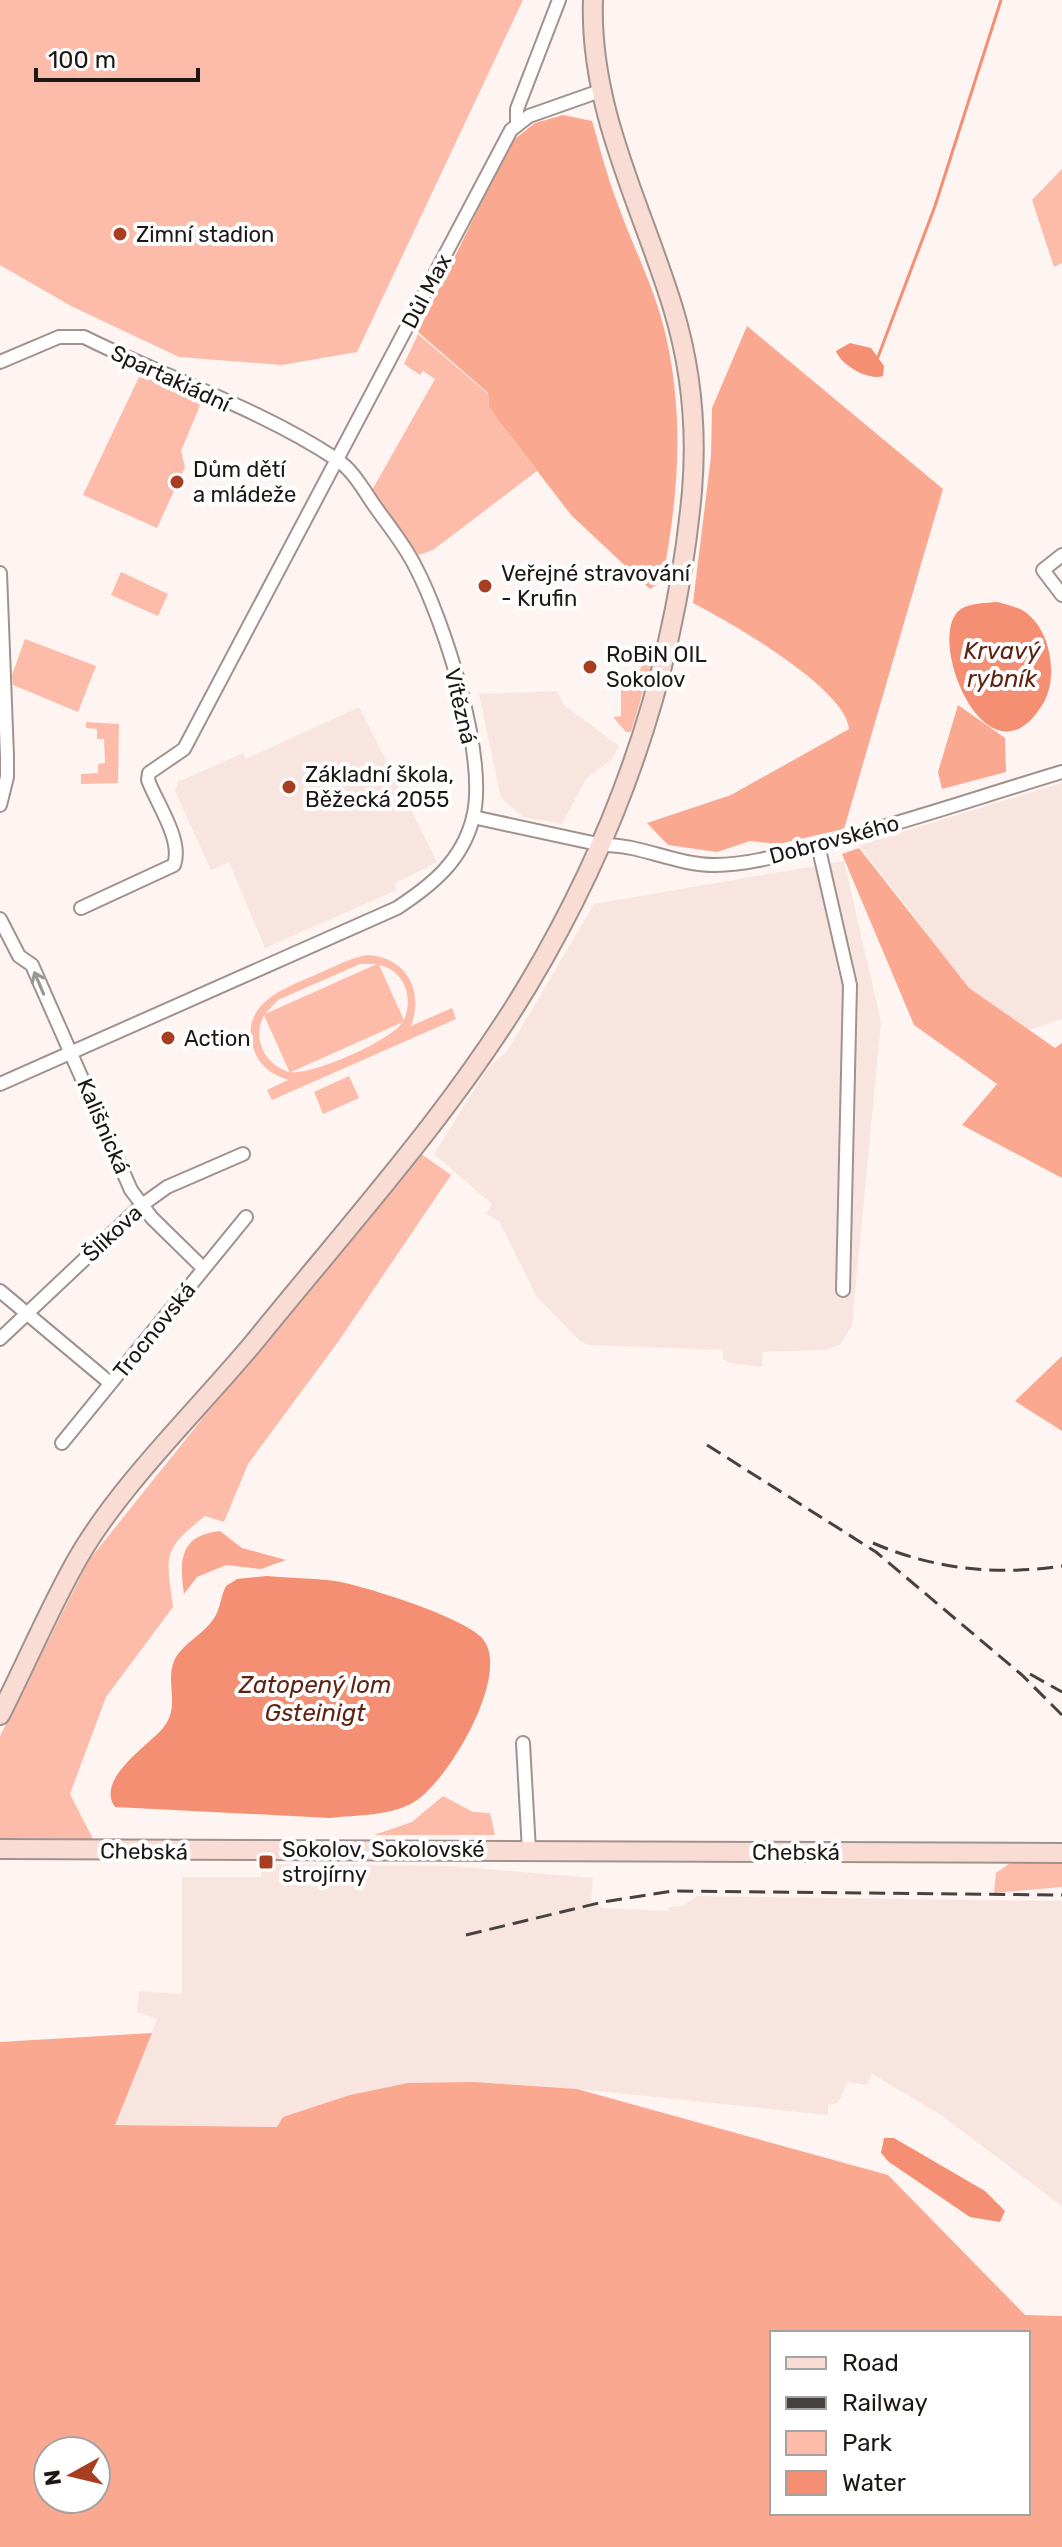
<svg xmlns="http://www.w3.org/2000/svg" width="1062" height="2547" font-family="Rubik,sans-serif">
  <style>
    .built { fill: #f9e5e0 }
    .green { fill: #fdbcaa; fill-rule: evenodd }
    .forest { fill: #fba891; fill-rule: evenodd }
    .water { fill: #f48f73 }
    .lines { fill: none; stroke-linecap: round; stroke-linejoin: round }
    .stream { stroke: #f48f73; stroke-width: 3 }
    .street-casing { stroke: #a1928e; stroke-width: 16 }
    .secondary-casing { stroke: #a1928e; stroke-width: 22 }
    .street { stroke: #fff; stroke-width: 12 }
    .secondary { stroke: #f9ddd5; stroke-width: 18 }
    .rail { stroke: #47413f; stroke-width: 3; stroke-dasharray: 16 8; stroke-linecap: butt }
    .oneway { stroke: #999796 }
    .poi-dot { fill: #a73e21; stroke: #fff; stroke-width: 3 }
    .labels { text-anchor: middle; stroke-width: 8; stroke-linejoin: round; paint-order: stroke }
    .poi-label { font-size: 22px; fill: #1d1816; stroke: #fff; text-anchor: start }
    .street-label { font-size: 22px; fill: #1d1816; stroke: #fff }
    .water-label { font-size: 24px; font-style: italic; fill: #612311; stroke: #fff }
  </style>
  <rect width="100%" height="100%" fill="#fef4f1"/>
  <g class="built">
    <polygon points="557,691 564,705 619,746 613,758 586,779 562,824 523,817 501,798 479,694"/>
    <polygon points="359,707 437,862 395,883 397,890 265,948 229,862 211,870 175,791 178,782 243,753 246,759"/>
    <polygon points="1062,783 1062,1019 1022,1032 955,978 915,917 859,845"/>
    <polygon points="844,861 881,1022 852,1325 840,1345 825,1350 763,1352 762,1367 730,1363 723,1359 723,1350 588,1345 580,1341 537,1297 499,1221 486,1214 492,1204 434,1154 487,1069 508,1050 594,904"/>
    <polygon points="262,1864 452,1866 593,1878 591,1900 602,1908 668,1911 669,1907 683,1906 697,1896 1062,1901 1062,2206 941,2115 872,2074 867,2085 848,2082 838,2103 828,2105 828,2115 577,2089 474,2082 278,2127 114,2125 157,2019 137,2012 139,1991 182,1994 182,1877 261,1877"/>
  </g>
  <g class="green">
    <polygon points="0,0 523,0 357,352 282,365 179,357 71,306 0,265"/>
    <polygon points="1062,169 1062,263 1054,267 1032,200"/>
    <polygon points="418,334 488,394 489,408 537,471 433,550 419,555 372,490 435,379 423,371 420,375 404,364"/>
    <polygon points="140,375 201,403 181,451 185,467 157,528 83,495"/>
    <polygon points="121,572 168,594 158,616 111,595"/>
    <polygon points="25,639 96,666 78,712 13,685 12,675"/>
    <polygon points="647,651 654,654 631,732 626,732 613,717 621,716 621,685 626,678 637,678"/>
    <polygon points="86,722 119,724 118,783 81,784 81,774 98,773 98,764 105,763 104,739 97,739 97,729 86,728"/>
    <path d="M367,955C407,957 424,991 411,1026L452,1008L456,1019L272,1100L267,1090L288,1080C272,1075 258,1065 253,1047C240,1004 283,989 315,975C332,968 349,958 367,955ZM360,964H377L265,1014L278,1000ZM379,965C404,970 414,997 404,1020ZM264,1015L289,1071V1072C264,1064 252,1039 264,1015ZM403,1022C390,1041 313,1075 291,1072Z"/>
    <polygon points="349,1076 359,1098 323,1114 314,1092"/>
    <path d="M417,1151L451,1175L338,1342L248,1464L224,1522L205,1516C162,1550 166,1555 173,1607L106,1697L70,1794L93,1839L0,1838V1736L89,1560Z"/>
    <polygon points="443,1796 473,1812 490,1813 495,1835 374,1835 412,1822"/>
    <polygon points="1010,1863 1062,1863 1062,1887 994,1893 996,1873"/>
  </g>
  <g class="forest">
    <path d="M563,115L592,121C600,148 607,176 617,202C632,245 653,284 664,328C685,412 679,496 662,581L650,589L571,515L489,408L488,393L418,332L511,142L535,123Z"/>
    <path d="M747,326L943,489L844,829L778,844L750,841L717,852L668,845L647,823L731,795L849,729C846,688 728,621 693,603L711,456L712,408Z"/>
    <polygon points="958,705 1005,738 1006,772 942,789 938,772"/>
    <polygon points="859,848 969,988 1055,1048 1062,1043 1062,1178 962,1125 997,1084 914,1025 842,854"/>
    <polygon points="1062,1356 1062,1431 1015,1401"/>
    <path d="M220,1531L242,1548L286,1560L261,1569L226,1565L197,1577L184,1594C179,1560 180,1535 220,1531Z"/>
    <path d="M152,2033L115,2125L277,2127L283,2117L350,2095L408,2083L474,2082L577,2089L888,2175L1025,2315L1062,2316V2547H0V2042ZM772,2333H1028V2513H772ZM48,2451H96V2499H48Z"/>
  </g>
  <g class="water">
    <path d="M850,343L871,348L884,366L883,376C868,381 841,365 836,351Z"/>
    <path d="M997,602C1004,604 1013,606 1020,609C1050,624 1059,675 1044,702C989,797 922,635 961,609C970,603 986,603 997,602Z"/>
    <path d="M267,1576C289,1578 313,1578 335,1581C365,1586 463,1617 482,1638C513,1672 448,1782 414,1802C391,1816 356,1815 330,1818L115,1807C95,1779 148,1746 163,1728C181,1706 165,1684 174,1661C181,1645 202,1635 212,1621C221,1610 220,1597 226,1586L237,1579Z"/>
    <polygon points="884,2138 894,2138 985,2191 1005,2211 1000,2222 970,2217 889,2162 881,2153"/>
  </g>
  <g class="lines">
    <polyline class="stream" points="878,357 935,206 1001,0"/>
    <defs>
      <g id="street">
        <polyline points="517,125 517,109 559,0"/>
        <path d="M0,362L59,337H84C166,378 259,408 336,459C353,470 363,489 374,505C388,525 404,544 415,566C444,621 488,757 473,818C462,861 432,885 397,908L0,1084"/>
        <polyline points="1062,555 1043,570 1062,595"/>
        <polyline points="0,573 7,756 7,777 0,805"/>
        <path d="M473,817L602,845C640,844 675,865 715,865C751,865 788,853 822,844C903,823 982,796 1062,772"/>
        <polyline points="818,845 850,985 843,1290"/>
        <path d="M81,908L174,865C183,840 157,804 148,780L149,773L184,749L511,130L529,116L600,91"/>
        <polyline points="0,919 19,956 32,965 131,1190 152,1218 203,1268"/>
        <polyline points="0,1291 110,1383"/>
        <polyline points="0,1339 142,1205 167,1187 243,1154"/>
        <polyline points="62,1443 246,1217"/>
        <polyline points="523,1743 529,1851"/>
      </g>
      <g id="secondary">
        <path d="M0,1715C26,1664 49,1609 78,1558C122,1482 199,1409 256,1340C349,1225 452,1112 528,985C619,833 676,667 692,491C697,430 691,367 673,308C642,206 589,110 593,0"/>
        <polyline points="0,1849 1062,1853"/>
      </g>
    </defs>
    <use href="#street" class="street-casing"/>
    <use href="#secondary" class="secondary-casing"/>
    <use href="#street" class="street"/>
    <use href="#secondary" class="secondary"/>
    <g class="rail">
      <polyline points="707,1445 876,1552 1022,1675 1062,1715"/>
      <path d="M873,1543C933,1569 997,1576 1062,1566"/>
      <polyline points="1030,1674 1062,1692"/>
      <polyline points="466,1935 603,1902 673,1891 1062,1895"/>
    </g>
  </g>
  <defs><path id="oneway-shaft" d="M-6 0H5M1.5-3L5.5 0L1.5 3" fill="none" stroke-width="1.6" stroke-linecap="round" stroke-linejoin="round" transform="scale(2)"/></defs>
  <use class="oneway" href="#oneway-shaft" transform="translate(39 983) rotate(-113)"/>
  <g class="poi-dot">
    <circle cx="120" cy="234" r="8"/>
    <circle cx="177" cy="482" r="8"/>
    <circle cx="485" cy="586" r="8"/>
    <circle cx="590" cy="667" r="8"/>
    <circle cx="289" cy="787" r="8"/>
    <circle cx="168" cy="1038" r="8"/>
    <rect x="258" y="1854" width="16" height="16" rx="4"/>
  </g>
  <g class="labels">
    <g class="poi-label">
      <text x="136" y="242">Zimní stadion</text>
      <text x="193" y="477">Dům dětí<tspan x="193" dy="25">a mládeže</tspan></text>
      <text x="501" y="581">Veřejné stravování<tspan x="501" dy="25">- Krufin</tspan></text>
      <text x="606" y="662">RoBiN OIL<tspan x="606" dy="25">Sokolov</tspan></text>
      <text x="305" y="782">Základní škola,<tspan x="305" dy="25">Běžecká 2055</tspan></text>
      <text x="184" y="1046">Action</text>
      <text x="282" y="1857">Sokolov, Sokolovské<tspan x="282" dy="25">strojírny</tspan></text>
    </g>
    <g class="street-label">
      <text transform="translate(426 291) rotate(-62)" y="8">Důl Max</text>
      <text transform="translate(171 378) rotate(25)" y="8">Spartakiádní</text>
      <text transform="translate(461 706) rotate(77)" y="8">Vítězná</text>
      <text transform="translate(834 839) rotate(-15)" y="8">Dobrovského</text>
      <text transform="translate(104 1126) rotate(67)" y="8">Kališnická</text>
      <text transform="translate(112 1233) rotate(-43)" y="8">Šlikova</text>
      <text transform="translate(154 1330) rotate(-51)" y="8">Trocnovská</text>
      <text transform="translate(144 1851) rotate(1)" y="8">Chebská</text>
      <text x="796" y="1860">Chebská</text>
    </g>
    <g class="water-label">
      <text x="1002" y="659">Krvavý<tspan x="1002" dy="28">rybník</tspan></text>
      <text x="315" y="1693">Zatopený lom<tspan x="315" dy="28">Gsteinigt</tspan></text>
    </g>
  </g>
  <rect x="770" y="2331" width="260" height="184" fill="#ffffff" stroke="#a5a3a2" stroke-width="2"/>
  <rect x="786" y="2357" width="40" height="12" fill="#f9ddd5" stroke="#a5a3a2" stroke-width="2"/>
  <text x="842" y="2371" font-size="24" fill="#1d1816">Road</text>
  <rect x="786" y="2397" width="40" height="12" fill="#47413f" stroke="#a5a3a2" stroke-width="2"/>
  <text x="842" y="2411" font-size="24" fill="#1d1816">Railway</text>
  <rect x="786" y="2431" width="40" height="24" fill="#fdbcaa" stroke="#a5a3a2" stroke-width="2"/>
  <text x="842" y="2451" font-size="24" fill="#1d1816">Park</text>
  <rect x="786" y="2471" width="40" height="24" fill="#f48f73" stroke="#a5a3a2" stroke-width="2"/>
  <text x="842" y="2491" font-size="24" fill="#1d1816">Water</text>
  <g transform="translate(72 2475) rotate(262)"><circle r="38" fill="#ffffff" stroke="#a5a3a2" stroke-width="2"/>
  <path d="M0-6L14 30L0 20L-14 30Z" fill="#a73e21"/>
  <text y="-12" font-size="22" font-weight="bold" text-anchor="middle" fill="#1d1816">N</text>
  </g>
  <path d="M36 68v12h162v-12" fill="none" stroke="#1d1816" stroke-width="4"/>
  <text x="48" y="68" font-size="24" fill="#1d1816" stroke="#ffffff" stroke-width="6" paint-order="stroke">100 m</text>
</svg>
